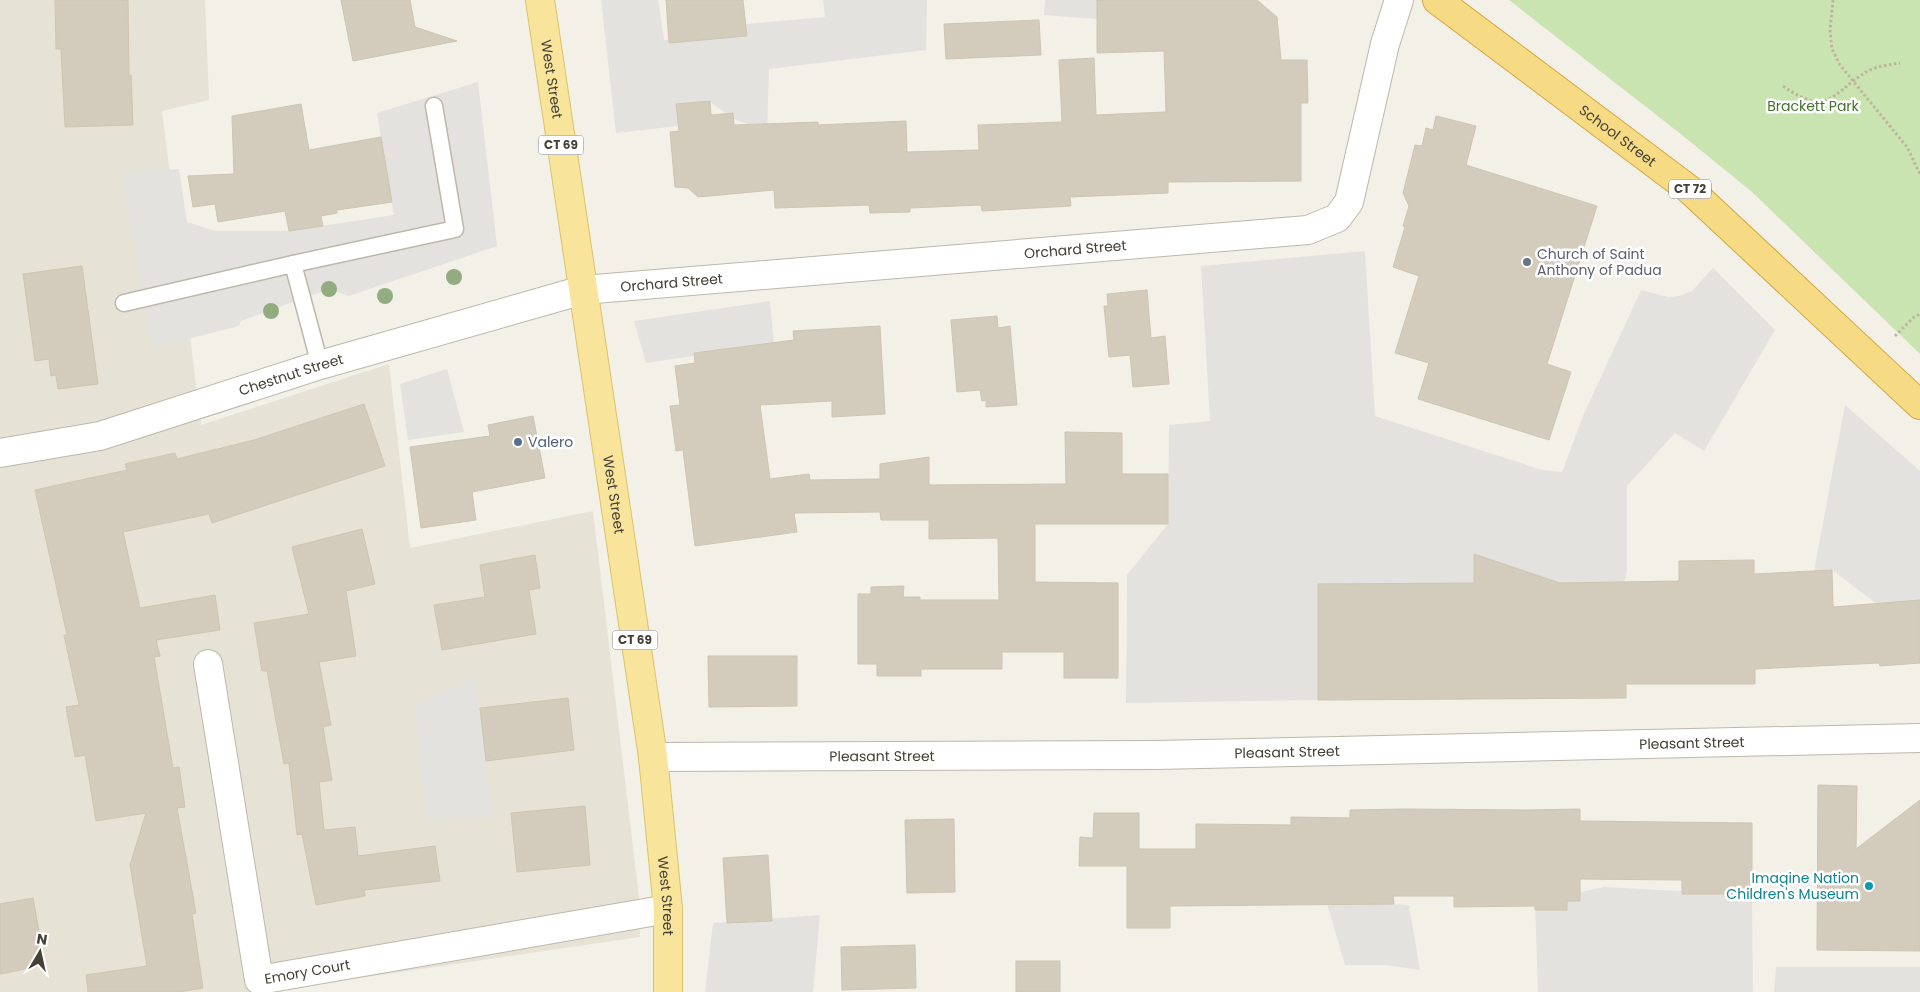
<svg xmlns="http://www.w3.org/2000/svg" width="1920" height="992" font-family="Poppins,sans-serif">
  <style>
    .residential { fill: #e6e2d5 }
    .green { fill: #cae4b1 }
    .parking { fill: #e4e2de }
    .building { fill: #d3ccbd; stroke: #cec4b0 }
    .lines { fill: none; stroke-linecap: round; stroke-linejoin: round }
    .service-casing { stroke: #bdb8aa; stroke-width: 19 }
    .minor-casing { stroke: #bdb8aa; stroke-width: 30 }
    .primary-casing { stroke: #ddc26a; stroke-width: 30 }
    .trunk-casing { stroke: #d4a73f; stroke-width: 30 }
    .path { stroke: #beb49c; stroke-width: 3; stroke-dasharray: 2.5 2.5; stroke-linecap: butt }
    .service { stroke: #fff; stroke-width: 16 }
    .minor { stroke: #fff; stroke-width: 28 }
    .primary { stroke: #f8e49a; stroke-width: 28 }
    .trunk { stroke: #f7db84; stroke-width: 28 }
    .tree { fill: #92ab81 }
    .worship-dot { fill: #6b7280; stroke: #fff; stroke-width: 2 }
    .service-dot { fill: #5c6f8a; stroke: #fff; stroke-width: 2 }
    .culture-dot { fill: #0f9aa8; stroke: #fff; stroke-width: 2 }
    .labels { text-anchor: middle; stroke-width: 5; stroke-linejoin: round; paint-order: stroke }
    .shield { fill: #fff; stroke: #7d7972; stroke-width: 1 }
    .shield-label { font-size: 12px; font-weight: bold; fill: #454036 }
    .street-label { font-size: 14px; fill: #454036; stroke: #fff }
    .park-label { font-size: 14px; fill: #43732d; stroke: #fff }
    .worship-label { font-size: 14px; fill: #5b616d; stroke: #fff; text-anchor: start }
    .service-label { font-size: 14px; fill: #4e5e75; stroke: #fff; text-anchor: start }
    .culture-label { font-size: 14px; fill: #0d838f; stroke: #fff; text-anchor: end }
  </style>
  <rect width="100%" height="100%" fill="#f2f0e7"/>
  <polygon class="residential" points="0,0 205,0 209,100 162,111 201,425 389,364 410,548 593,511 639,898 640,937 264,992 0,992"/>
  <polygon class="green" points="1509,0 1920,0 1920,354 1752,192 1682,135"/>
  <g class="parking">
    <polygon points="601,0 658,0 664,40 747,37 746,24 825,17 823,0 927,0 926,50 769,69 767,131 734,119 709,101 677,104 678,126 616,133"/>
    <polygon points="1045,0 1097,0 1097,19 1044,15"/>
    <polygon points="478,82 497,246 349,296 329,289 241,321 239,326 152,348 122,172 179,169 187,222 215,231 289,231 394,215 377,113"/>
    <polygon points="1365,251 1375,416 1542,470 1562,472 1583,416 1641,290 1668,297 1680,296 1692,291 1713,268 1775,330 1704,451 1675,433 1627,486 1627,573 1624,582 1560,583 1474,554 1474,583 1318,584 1318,700 1126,703 1127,575 1168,524 1169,425 1210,421 1201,266"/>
    <polygon points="770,301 774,344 646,363 634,321"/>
    <polygon points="447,369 464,432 408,440 400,384"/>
    <polygon points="1845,405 1920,471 1920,606 1877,604 1832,570 1814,571"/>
    <polygon points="475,678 494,818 426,819 415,704"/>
    <polygon points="1604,887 1752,895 1753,992 1538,992 1535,902"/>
    <polygon points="1326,900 1409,905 1420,970 1387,965 1345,965"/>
    <polygon points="820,915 813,992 705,992 713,923"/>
    <polygon points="1776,967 1920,967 1920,992 1774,992"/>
  </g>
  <g class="building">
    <polygon points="55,0 128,0 129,75 131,75 133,125 65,127 61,49 56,49"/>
    <polygon points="341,0 410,0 415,27 457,41 353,61"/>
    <polygon points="666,0 743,0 747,36 669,43"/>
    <polygon points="1097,0 1257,0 1277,17 1281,60 1307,60 1308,103 1301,103 1301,181 1168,182 1168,193 1070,197 1071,206 982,211 981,205 910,208 910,212 870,213 869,205 775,208 774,190 698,197 688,188 675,187 670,132 679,131 676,104 710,101 711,115 733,113 734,125 818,122 818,125 906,121 907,152 979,150 978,125 1062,122 1059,60 1094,58 1096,115 1166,112 1164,51 1097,53"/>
    <polygon points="1039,20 1041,55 946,59 944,24"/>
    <polygon points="301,104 309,150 381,137 392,202 337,210 337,213 321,216 323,226 289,231 285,211 218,222 215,204 193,207 188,176 234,174 232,116"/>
    <polygon points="1436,116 1476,126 1466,165 1597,206 1547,364 1571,372 1549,440 1418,399 1429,363 1395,353 1419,276 1393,267 1405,227 1403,226 1409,206 1403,193 1415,145 1422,146 1426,128 1433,130"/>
    <polygon points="82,266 98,384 58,389 56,375 51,376 49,359 35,361 23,274"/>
    <polygon points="1147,290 1151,338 1165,336 1169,384 1133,387 1130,355 1109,357 1104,306 1108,306 1107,294"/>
    <polygon points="997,316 998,328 1010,326 1017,405 986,407 986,400 982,401 980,390 957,392 951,320"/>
    <polygon points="880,326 885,414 832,417 832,401 760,405 770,479 809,474 810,480 880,479 880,464 929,457 929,485 1066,484 1065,432 1122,433 1122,474 1168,474 1168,524 1035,524 1035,582 1118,583 1118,678 1064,678 1064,652 1002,652 1002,669 921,669 921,676 877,676 877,664 858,664 858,594 871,594 871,587 904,586 903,597 920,597 920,600 999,600 998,538 929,539 929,520 881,520 880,512 794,513 797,532 695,546 683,450 676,451 670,406 680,405 675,366 695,363 694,353 794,340 793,331"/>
    <polygon points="364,404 385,466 212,523 209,514 123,532 140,608 215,595 220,630 156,640 160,656 154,657 173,768 179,767 185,807 177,808 196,913 192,914 203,988 178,992 88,992 86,975 147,966 130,865 146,813 96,821 85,755 75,757 66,707 79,705 64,635 67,635 35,490 127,470 125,464 175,453 177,459 254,440"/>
    <polygon points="533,416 545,478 472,492 476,520 421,528 410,447 490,436 488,425"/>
    <polygon points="362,529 375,584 346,591 356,656 319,662 331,725 323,727 332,780 319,782 324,830 355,827 358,856 435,846 440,881 364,890 365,896 316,905 302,834 297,835 289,763 284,764 267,671 262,671 254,623 309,614 292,547"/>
    <polygon points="1474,554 1560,583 1679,581 1679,561 1754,560 1754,574 1832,570 1833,607 1920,600 1920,663 1880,666 1879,663 1755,669 1755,684 1626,684 1626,698 1318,700 1318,584 1474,583"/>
    <polygon points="535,555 540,588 529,590 536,634 442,650 434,605 485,597 480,565"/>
    <polygon points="708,656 797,656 797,706 709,707"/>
    <polygon points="568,698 574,750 486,761 480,708"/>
    <polygon points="1818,785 1857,786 1856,849 1920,800 1920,951 1817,950"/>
    <polygon points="585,806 590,865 517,872 511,813"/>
    <polygon points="1404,809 1528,810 1580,809 1580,821 1752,823 1752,894 1682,894 1682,880 1580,879 1580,901 1567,901 1567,910 1535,910 1535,906 1454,907 1454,896 1393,896 1394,904 1170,906 1170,928 1127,928 1127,866 1079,866 1080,837 1093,838 1094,813 1139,813 1139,849 1196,849 1196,824 1291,825 1291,817 1350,818 1350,810"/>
    <polygon points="954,819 955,892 907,893 905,820"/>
    <polygon points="768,855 772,921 727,923 723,858"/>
    <polygon points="33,898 45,965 0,974 0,904"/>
    <polygon points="915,945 916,988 842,990 841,947"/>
    <rect x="1016" y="961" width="44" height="31"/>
  </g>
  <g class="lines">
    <defs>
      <g id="service">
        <polyline points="293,264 455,229 434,106"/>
        <polyline points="124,303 293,264 320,365"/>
      </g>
      <g id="minor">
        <path id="s1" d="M0,453L100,436L320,365L583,290L1308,230L1337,218L1349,202L1385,44L1399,0"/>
        <path id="s2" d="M208,664L259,980L668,909"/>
        <path id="s3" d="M653,757L1156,755L1920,738"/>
      </g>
      <g id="primary">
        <path id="s4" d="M540,0L653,757L668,909V992"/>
      </g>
      <g id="trunk">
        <path id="s5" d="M1437,0L1690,190L1920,405"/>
      </g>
    </defs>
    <use href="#service" class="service-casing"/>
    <use href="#minor" class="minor-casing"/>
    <use href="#primary" class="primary-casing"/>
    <use href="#trunk" class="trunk-casing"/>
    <g class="path">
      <polyline points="1833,0 1830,31 1832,49 1840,65 1907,147 1920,174"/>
      <path d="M1783,86C1828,117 1829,96 1866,72C1876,66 1889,65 1900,63"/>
      <polyline points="1895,336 1914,317 1920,314"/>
    </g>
    <use href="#service" class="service"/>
    <use href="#minor" class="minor"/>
    <use href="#primary" class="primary"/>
    <use href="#trunk" class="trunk"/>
  </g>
  <g class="tree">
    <circle cx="454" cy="277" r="8"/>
    <circle cx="329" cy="289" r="8"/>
    <circle cx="385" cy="296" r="8"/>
    <circle cx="271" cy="311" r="8"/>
  </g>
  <circle class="worship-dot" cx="1527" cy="262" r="5"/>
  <circle class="service-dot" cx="518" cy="442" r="5"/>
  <circle class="culture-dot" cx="1869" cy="886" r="5"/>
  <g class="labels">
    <g class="shield">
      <rect x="538.5" y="135.5" width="45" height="19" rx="4"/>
      <rect x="1669" y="179.5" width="42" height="19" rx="4"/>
      <rect x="612.5" y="630.5" width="45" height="19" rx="4"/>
    </g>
    <g class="shield-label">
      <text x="561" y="149">CT 69</text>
      <text x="1690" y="193">CT 72</text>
      <text x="635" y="644">CT 69</text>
    </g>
    <g class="street-label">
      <text dy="5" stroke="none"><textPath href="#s4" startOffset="80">West Street</textPath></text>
      <text dy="5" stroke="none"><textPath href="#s5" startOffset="226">School Street</textPath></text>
      <text dy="5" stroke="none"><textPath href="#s1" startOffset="1100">Orchard Street</textPath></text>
      <text dy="5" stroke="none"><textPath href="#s1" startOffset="695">Orchard Street</textPath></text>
      <text dy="5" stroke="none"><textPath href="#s1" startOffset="302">Chestnut Street</textPath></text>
      <text dy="5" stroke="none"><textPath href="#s4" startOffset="500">West Street</textPath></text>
      <text dy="5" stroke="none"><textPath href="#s3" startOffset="1039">Pleasant Street</textPath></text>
      <text dy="5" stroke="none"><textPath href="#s3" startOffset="634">Pleasant Street</textPath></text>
      <text dy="5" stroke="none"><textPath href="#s3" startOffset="229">Pleasant Street</textPath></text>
      <text dy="5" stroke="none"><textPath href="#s4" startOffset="905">West Street</textPath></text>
      <text dy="5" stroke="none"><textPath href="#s2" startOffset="369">Emory Court</textPath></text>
    </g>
    <g class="park-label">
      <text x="1813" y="111">Brackett Park</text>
    </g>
    <g class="worship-label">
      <text x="1537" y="259">Church of Saint<tspan x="1537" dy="16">Anthony of Padua</tspan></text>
    </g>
    <g class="service-label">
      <text x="528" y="447">Valero</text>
    </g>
    <g class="culture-label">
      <text x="1859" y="883">Imagine Nation<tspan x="1859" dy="16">Children's Museum</tspan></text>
    </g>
  </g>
  <g transform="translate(40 952) rotate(9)" stroke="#ffffff" stroke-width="4" paint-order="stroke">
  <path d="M0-4L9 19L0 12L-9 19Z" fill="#454036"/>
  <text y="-8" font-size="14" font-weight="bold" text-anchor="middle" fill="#454036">N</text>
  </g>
</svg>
